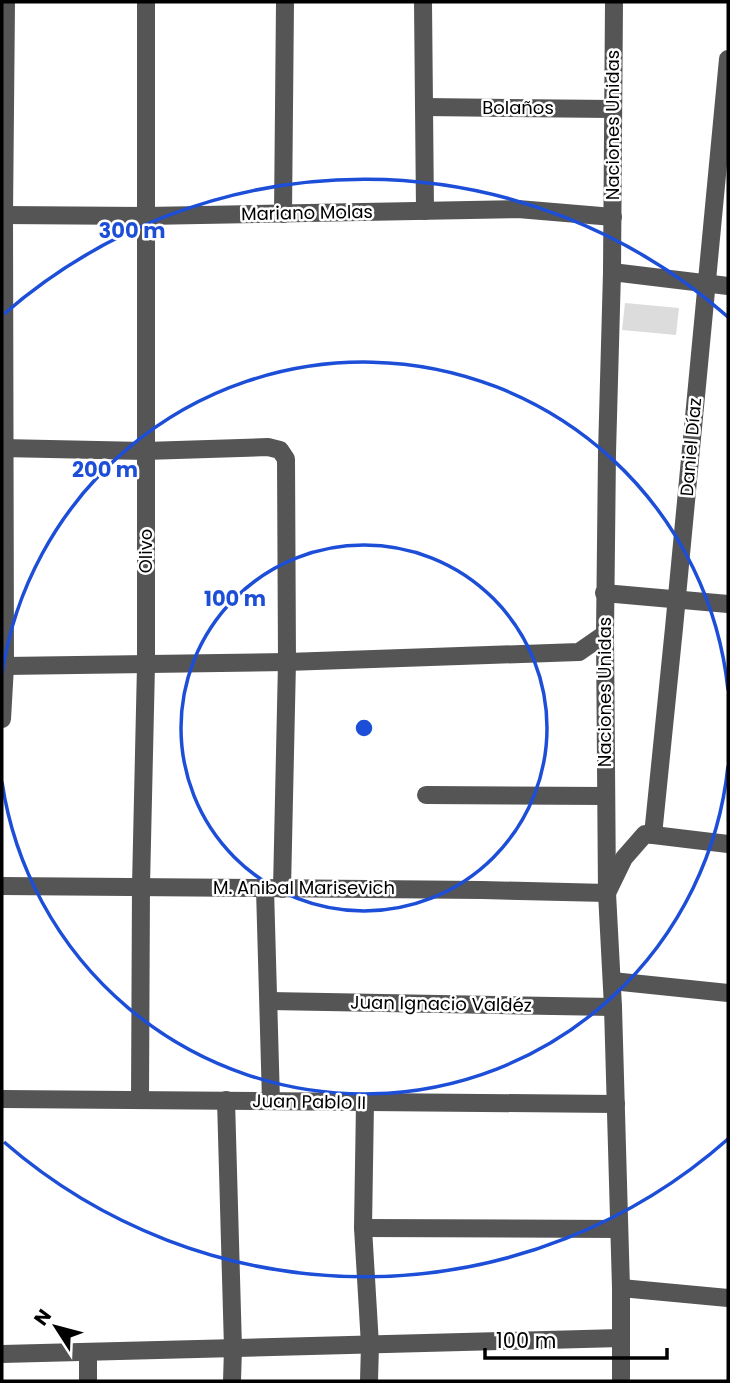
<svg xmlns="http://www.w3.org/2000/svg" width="730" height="1383" font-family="Poppins,sans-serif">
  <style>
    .green { fill: #dcdcdc }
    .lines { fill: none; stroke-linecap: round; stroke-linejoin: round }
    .minor { stroke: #555; stroke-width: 18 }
    .ring { fill: none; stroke: #1d4ed8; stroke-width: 3.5 }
    .labels { text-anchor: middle; stroke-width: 5; stroke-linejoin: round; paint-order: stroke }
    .street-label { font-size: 18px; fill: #000; stroke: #fff }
    .centre { fill: #1d4ed8; stroke: #fff; stroke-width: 3.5 }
    .ring-label { font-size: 21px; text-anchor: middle; font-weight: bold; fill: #1d4ed8; stroke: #fff; stroke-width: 5; stroke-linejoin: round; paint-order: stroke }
  </style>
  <rect width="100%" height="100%" fill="#fff"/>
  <polygon class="green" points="625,303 679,308 676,335 622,330"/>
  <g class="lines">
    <g class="minor">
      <polyline points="423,2 425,211"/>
      <polyline points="614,2 612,272 607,453 605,634 607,893 613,1007 621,1288 621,1381"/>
      <polyline points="424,107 613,109"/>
      <polyline points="283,214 285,2"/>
      <polyline points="2,215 146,216 518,209 613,217"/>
      <polyline points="612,272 728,286"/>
      <polyline points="2,448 145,451 268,447 280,450 286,459 287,662 282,889"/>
      <polyline points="604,593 728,604"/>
      <polyline points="5,666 287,662 579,652 605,634"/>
      <polyline points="2,719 5,666 4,215 6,2"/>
      <polyline points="426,795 606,796"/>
      <polyline points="653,835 674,628 728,59"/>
      <polyline points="2,886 482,890 607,893 624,858 645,834 728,844"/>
      <polyline points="265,889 271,1101"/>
      <polyline points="612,981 728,993"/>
      <polyline points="269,1001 613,1007"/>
      <polyline points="2,1099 616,1104"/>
      <polyline points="140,1100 141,886 146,665 146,2"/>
      <polyline points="226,1100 233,1348 232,1381"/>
      <polyline points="365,1103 363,1228 370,1345 369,1381"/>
      <polyline points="363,1228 619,1229"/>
      <polyline points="621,1288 728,1298"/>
      <polyline points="2,1354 621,1338"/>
      <polyline points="88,1381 88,1352"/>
    </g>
  </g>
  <g class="ring">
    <circle cx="364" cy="728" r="183"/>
    <path d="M728 766A366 366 0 0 1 2 782M2 674A366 366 0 0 1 728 690"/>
    <path d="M728 1139A549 549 0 0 1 4 1142M4 314A549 549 0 0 1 728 317"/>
  </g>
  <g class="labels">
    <g class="street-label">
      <text x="518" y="114">Bolaños</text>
      <text transform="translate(613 125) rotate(-90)" y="6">Naciones Unidas</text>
      <text transform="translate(307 213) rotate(-1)" y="6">Mariano Molas</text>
      <text transform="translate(691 447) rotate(-85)" y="6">Daniel Díaz</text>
      <text transform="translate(146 551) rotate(-90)" y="6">Olivo</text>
      <text transform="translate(605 692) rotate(-90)" y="6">Naciones Unidas</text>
      <text x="304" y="894">M. Anibal Marisevich</text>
      <text transform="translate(441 1004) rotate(1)" y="6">Juan Ignacio Valdéz</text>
      <text transform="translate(309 1102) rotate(1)" y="6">Juan Pablo II</text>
    </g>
  </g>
  <circle cx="364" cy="728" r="10" class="centre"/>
  <g class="ring-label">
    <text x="132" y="238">300 m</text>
    <text x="105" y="477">200 m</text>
    <text x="235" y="606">100 m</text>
  </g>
  <rect width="730" height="1383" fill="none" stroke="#000000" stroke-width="7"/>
  <g transform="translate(56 1327) rotate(306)" stroke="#ffffff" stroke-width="5" paint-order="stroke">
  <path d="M0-5L12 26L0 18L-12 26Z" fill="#000000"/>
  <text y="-10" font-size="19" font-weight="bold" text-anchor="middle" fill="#000000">N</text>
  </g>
  <path d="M485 1348v10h182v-10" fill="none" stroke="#000000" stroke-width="3.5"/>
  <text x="496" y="1348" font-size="21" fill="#000000" stroke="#ffffff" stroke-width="5" paint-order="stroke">100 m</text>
</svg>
